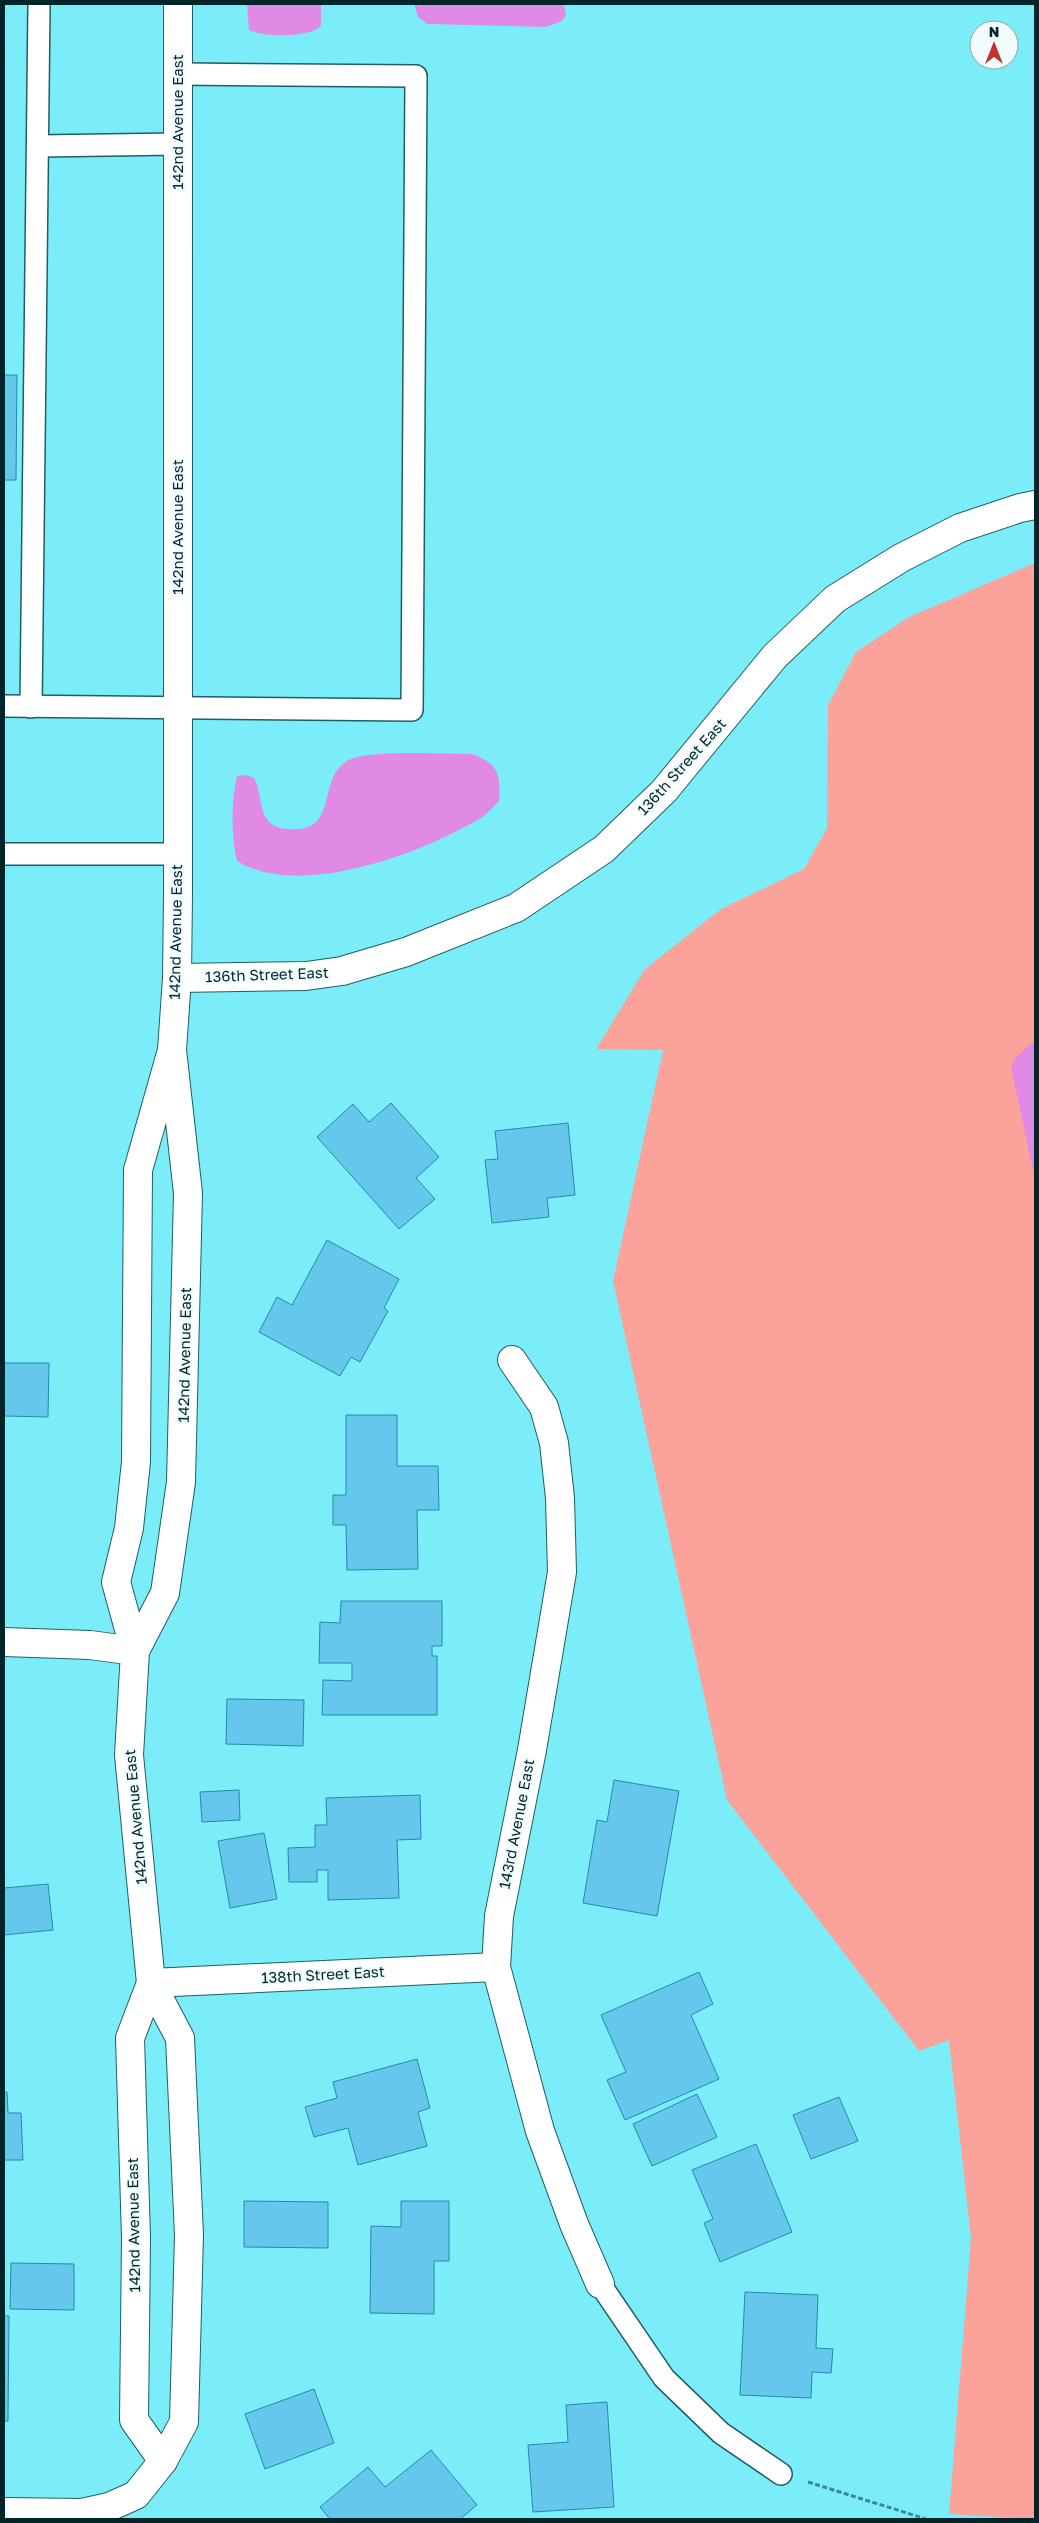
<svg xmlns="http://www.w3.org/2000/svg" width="1039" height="2523" font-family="'Golos Text',sans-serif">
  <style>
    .green { fill: #fba29a }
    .water { fill: #e08ae5 }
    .building { fill: #65c7eb; stroke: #1f8cae }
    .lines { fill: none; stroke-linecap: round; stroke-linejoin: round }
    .lane-casing { stroke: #205e65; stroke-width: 24 }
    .street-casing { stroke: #205e65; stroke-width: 30 }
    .path { stroke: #3d8991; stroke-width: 3; stroke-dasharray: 5 2.5; stroke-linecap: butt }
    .lane { stroke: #fff; stroke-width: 21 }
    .street { stroke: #fff; stroke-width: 28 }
    .labels { text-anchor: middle; stroke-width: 5; stroke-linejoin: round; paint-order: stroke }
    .street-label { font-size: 15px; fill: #00262a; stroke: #f2fcfd }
  </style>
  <rect width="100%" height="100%" fill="#7bedf9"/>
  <polygon class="green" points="1035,563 1035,2519 949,2514 971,2238 949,2040 919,2051 727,1800 613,1281 663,1050 596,1049 645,969 721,909 804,869 827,828 828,705 856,652 909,617"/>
  <g class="water">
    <path d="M247,4H321V26C310,38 263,37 249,30Z"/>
    <polygon points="414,4 564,4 566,16 560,22 546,27 427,24 418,17"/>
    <path d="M472,754C498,763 501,775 499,801C493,807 487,815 479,819C422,853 299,900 237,861C231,836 231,802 237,776L246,775L254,778C261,790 259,806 266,818C271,826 280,829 289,829C340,833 316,780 347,761C365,749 446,754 472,754Z"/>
    <polygon points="1032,1043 1035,1043 1035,1179 1011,1067 1016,1057"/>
  </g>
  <g class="building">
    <polygon points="4,375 17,375 16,480 4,480"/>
    <polygon points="391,1103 439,1157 416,1178 435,1199 399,1229 317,1137 353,1104 369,1122"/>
    <polygon points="568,1123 575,1195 547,1198 549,1217 492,1223 485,1160 498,1159 495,1131"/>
    <polygon points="327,1240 399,1279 384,1308 388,1311 360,1362 351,1357 340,1376 259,1332 277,1297 292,1305"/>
    <polygon points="4,1363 49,1363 48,1417 4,1416"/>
    <polygon points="346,1415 397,1415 397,1466 438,1466 439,1510 417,1510 418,1569 347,1570 346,1525 333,1525 333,1495 346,1495"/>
    <polygon points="341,1601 442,1601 442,1646 432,1646 432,1656 437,1656 437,1715 322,1715 323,1680 352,1681 352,1663 319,1663 320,1622 340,1623"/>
    <polygon points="227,1699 304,1700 303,1746 226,1744"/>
    <polygon points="614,1780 679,1791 657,1916 583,1903 597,1820 607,1822"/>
    <polygon points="239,1790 240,1820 202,1822 200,1792"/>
    <polygon points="420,1795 421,1839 397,1840 399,1898 328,1900 328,1870 317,1870 317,1882 289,1882 288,1848 315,1847 315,1825 327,1825 326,1798"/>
    <polygon points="264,1833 277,1899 230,1908 218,1841"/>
    <polygon points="48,1884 53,1930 4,1935 4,1888"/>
    <polygon points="699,1972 713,2004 691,2015 719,2079 625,2120 607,2080 626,2072 601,2015"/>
    <polygon points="417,2059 430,2108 418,2112 427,2146 358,2165 348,2128 314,2137 305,2107 337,2098 333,2082"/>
    <polygon points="4,2092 7,2092 8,2113 21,2113 23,2160 4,2160"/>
    <polygon points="697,2094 717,2137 652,2166 633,2124"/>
    <polygon points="839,2097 858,2141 811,2159 793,2115"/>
    <polygon points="756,2144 792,2232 720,2262 704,2223 713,2219 692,2170"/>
    <polygon points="244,2201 328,2202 328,2248 244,2247"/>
    <polygon points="401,2201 449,2201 449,2261 434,2261 434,2314 370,2313 371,2226 401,2227"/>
    <polygon points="11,2263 74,2264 74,2310 10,2309"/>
    <polygon points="745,2292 818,2295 816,2348 833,2349 831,2373 812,2372 811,2398 740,2395"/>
    <polygon points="4,2316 9,2316 8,2421 4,2421"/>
    <polygon points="314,2389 334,2443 265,2469 245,2414"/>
    <polygon points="607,2402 614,2507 533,2512 528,2445 568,2442 566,2405"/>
    <polygon points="431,2450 477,2505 460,2519 330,2519 320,2507 368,2467 385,2487"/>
  </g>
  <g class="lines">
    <defs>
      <g id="lane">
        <polyline points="38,146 178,144"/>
        <polyline points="4,706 412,710 416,76 178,74"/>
        <polyline points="31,707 39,4"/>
        <polyline points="4,854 178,854"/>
        <polyline points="600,2284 664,2378 721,2433 781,2474"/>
      </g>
      <g id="street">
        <polyline points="177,978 306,976 342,971 406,952 516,908 604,849 664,791 775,656 835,599 901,558 960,528 1020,508 1035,505"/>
        <polyline points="172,1050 138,1170 136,1462 129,1528 116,1582 135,1651 165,1593 181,1482 188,1193 172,1050 177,978 178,894 178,4"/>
        <polyline points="512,1360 544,1407 554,1443 560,1498 562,1572 532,1750 499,1916 496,1967 540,2131 574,2224 600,2284"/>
        <polyline points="4,1642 90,1645 135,1651 129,1755 151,1983 180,2038 189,2235 184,2422 163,2461 136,2495 109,2507 82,2513 4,2512"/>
        <polyline points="151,1983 130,2038 136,2238 134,2420 163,2461"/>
        <polyline points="151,1983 496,1967"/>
      </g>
    </defs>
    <use href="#lane" class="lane-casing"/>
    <use href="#street" class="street-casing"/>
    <polyline class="path" points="808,2482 926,2519"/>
    <use href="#lane" class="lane"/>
    <use href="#street" class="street"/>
  </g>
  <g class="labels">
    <g class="street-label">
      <text transform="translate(178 122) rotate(-90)" y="5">142nd Avenue East</text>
      <text transform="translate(178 527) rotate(-90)" y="5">142nd Avenue East</text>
      <text transform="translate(682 767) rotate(-48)" y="5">136th Street East</text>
      <text transform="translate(176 932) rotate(-89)" y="5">142nd Avenue East</text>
      <text transform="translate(267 975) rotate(-2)" y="5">136th Street East</text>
      <text transform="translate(185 1355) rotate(-89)" y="5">142nd Avenue East</text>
      <text transform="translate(136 1817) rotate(-95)" y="5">142nd Avenue East</text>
      <text transform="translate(517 1824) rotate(-79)" y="5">143rd Avenue East</text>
      <text transform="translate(323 1975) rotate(-3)" y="5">138th Street East</text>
      <text transform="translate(134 2225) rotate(-91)" y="5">142nd Avenue East</text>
    </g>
  </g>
  <rect width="1039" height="2523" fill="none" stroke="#00262a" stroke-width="10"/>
  <g transform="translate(994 45)"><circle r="24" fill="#f2fcfd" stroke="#91a6a9"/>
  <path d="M0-4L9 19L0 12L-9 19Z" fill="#c13234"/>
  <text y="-8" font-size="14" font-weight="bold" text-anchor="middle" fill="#00262a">N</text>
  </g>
</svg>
